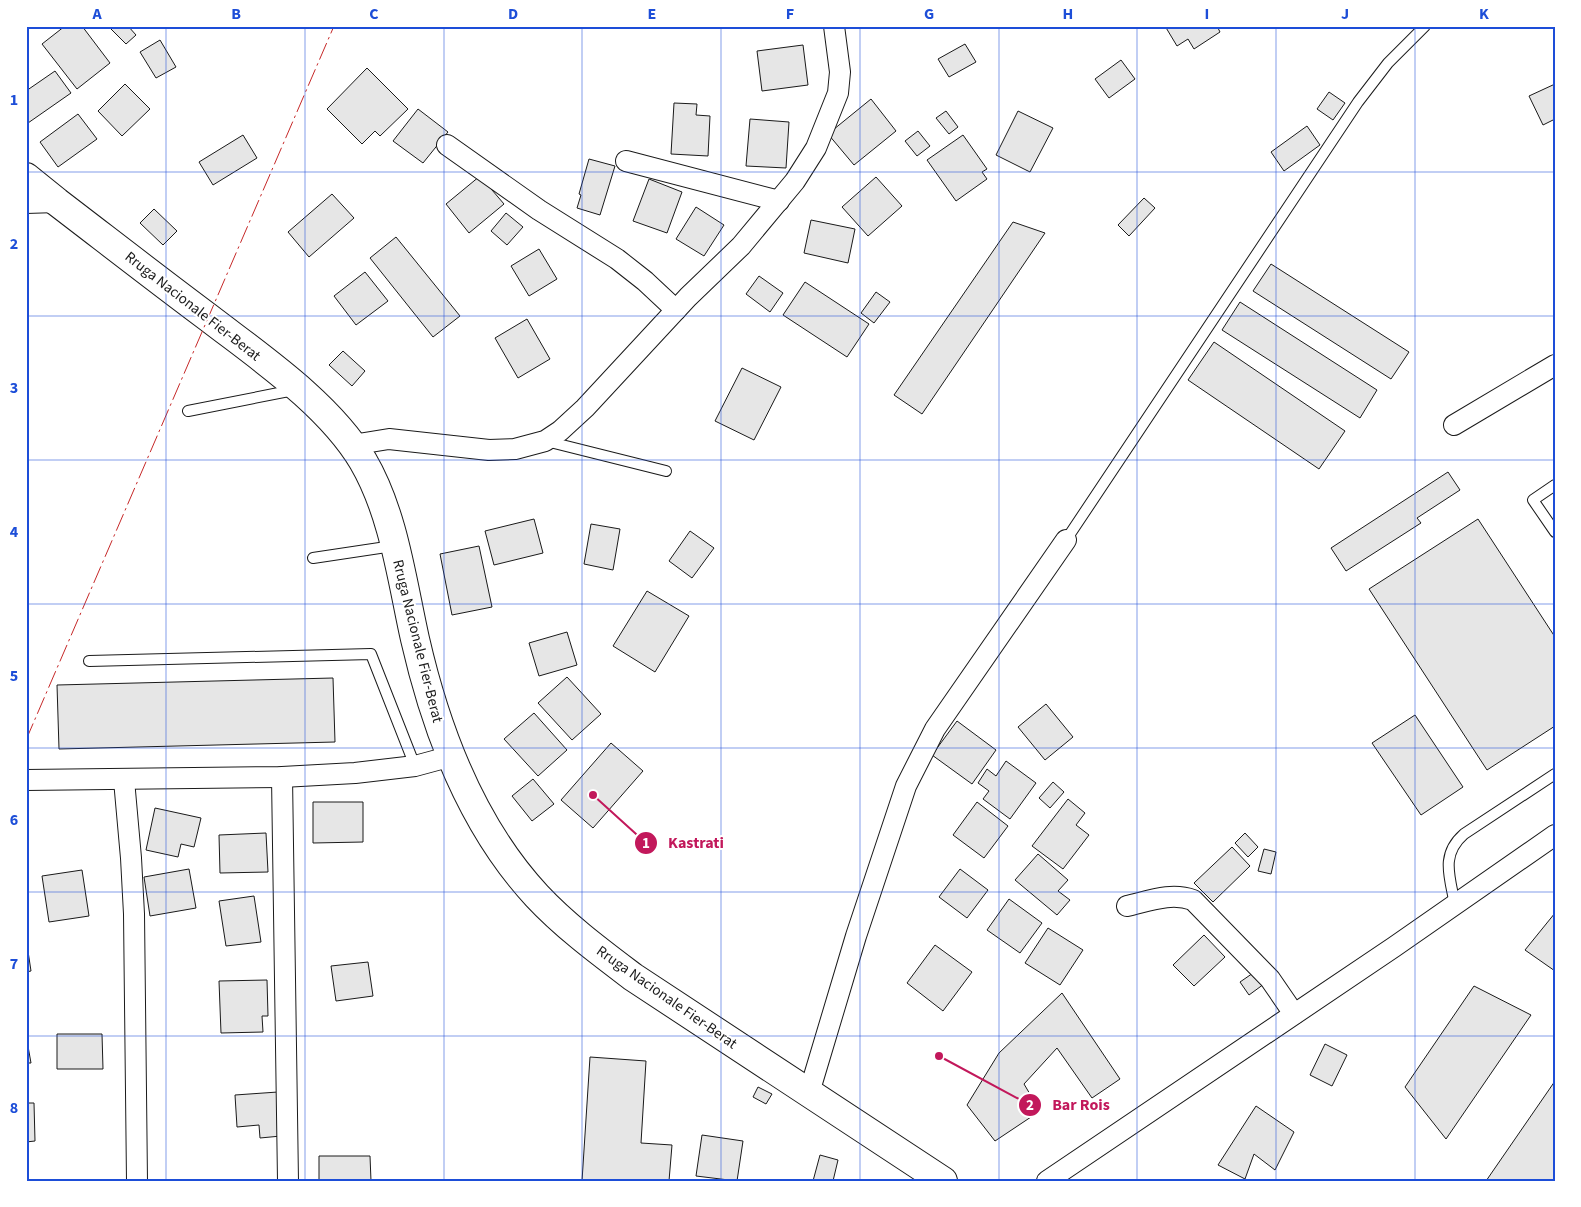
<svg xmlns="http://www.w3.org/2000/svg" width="1581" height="1207" font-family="'Source Sans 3',sans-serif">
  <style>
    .building { fill: #e6e6e6; stroke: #1a1a1a }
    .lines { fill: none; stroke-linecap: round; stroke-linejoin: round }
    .lane-casing { stroke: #1a1a1a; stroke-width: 12 }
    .street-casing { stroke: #1a1a1a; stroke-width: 22 }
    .primary-casing { stroke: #1a1a1a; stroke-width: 30 }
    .lane { stroke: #fff; stroke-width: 10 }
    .street { stroke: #fff; stroke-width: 20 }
    .primary { stroke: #fff; stroke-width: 28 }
    .power { stroke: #c62828; stroke-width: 1; stroke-dasharray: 18 4 2.5 4; stroke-linecap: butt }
    .grid { fill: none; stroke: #1d4ed8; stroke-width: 1; stroke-opacity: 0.55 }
    .labels { text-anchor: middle; stroke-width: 4; stroke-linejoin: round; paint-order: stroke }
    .street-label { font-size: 15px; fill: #1a1a1a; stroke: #fff }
    .leader { fill: none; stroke: #c2185b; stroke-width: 2 }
    .callout-dot { fill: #c2185b; stroke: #fff; stroke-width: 2 }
    .mark-label { font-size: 15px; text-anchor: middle; font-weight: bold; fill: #fff }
    .callout-label { font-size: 16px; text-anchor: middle; font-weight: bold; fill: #c2185b; stroke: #fff; stroke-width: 4; stroke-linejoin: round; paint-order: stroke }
    .neatline { fill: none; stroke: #1d4ed8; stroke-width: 2 }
    .grid-label { font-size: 16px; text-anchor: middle; font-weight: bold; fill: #1d4ed8 }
  </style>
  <rect width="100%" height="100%" fill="#fff"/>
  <g class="building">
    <polygon points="65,26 82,26 110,63 77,89 42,44"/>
    <polygon points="108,26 128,26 136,35 126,44"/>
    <polygon points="1165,26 1217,26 1220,32 1194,49 1188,39 1177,46"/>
    <polygon points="160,40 176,67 156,78 140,52"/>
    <polygon points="965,44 976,62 949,77 938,59"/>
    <polygon points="803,45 808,85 762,91 757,51"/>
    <polygon points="1121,60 1135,79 1109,98 1095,79"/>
    <polygon points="367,68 408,109 380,136 375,131 362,144 327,109"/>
    <polygon points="55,71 71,93 28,123 26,120 26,91"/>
    <polygon points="125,84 150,109 122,136 98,111"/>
    <polygon points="1555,84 1555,119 1543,125 1529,96"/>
    <polygon points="1329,92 1345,103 1333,120 1317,109"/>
    <polygon points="871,99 896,131 854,165 828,134"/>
    <polygon points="674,103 697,104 696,115 710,116 708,156 671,154"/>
    <polygon points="418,109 448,132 423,163 393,141"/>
    <polygon points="946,111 958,127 949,134 936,118"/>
    <polygon points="1018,111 1053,128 1030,172 996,155"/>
    <polygon points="78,114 97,139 58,167 40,142"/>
    <polygon points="750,119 789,122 786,168 746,166"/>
    <polygon points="1307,126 1320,145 1284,171 1271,152"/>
    <polygon points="918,131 930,146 917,156 905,141"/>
    <polygon points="243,135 257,158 213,185 199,162"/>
    <polygon points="963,135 987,169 982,172 987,179 956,201 927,160"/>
    <polygon points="589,159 615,166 600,215 577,208 581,195 579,194"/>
    <polygon points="480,176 504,204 469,233 446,204"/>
    <polygon points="876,177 902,206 868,236 842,207"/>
    <polygon points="649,179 682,192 667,233 633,221"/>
    <polygon points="332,194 354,218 309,257 288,232"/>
    <polygon points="1144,198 1155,208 1129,236 1118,225"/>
    <polygon points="696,207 724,225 704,256 676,239"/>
    <polygon points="154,209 177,231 163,245 140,223"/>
    <polygon points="506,213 523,227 507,245 491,231"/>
    <polygon points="811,220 855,229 848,263 804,253"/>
    <polygon points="1013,222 1045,233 922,414 894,395"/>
    <polygon points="396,237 460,316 433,337 370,258"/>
    <polygon points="539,249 557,279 529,296 511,266"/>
    <polygon points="1271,264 1409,352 1391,379 1253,291"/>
    <polygon points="365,272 388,301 356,325 334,296"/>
    <polygon points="759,276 783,293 770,312 746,294"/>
    <polygon points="805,282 869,324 847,357 783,315"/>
    <polygon points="876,292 890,302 874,323 861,313"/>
    <polygon points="1240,302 1377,390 1360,418 1222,330"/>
    <polygon points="527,319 550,359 518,378 495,338"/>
    <polygon points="1214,342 1345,431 1319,469 1188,380"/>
    <polygon points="343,351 365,371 352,386 329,365"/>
    <polygon points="742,368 781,387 754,440 715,421"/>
    <polygon points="1448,472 1460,490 1417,518 1421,523 1346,571 1331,548"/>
    <polygon points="534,519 543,553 494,565 485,531"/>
    <polygon points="1478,519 1555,637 1555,726 1487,770 1369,589"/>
    <polygon points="591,524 620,529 613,570 584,564"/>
    <polygon points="690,531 714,548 692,578 669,561"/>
    <polygon points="479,546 492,607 452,615 440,554"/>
    <polygon points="647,591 689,616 655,672 613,646"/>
    <polygon points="567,632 577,665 539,676 529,643"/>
    <polygon points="567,677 601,714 572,740 538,703"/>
    <polygon points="333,678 335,742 59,749 57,685"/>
    <polygon points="1046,704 1073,737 1045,760 1018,727"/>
    <polygon points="534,713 567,750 538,776 504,739"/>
    <polygon points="1415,715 1463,787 1421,815 1372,743"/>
    <polygon points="957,721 996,750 972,784 932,755"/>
    <polygon points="611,743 643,771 593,828 561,800"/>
    <polygon points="1006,761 1036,783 1010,819 983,799 989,791 978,783 987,769 996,776"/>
    <polygon points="533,779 554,804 532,821 512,796"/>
    <polygon points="1053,782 1064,792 1050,808 1039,798"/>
    <polygon points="1068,799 1085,813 1076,825 1089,835 1063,869 1032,846"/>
    <polygon points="313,802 363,802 363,842 313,843"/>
    <polygon points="977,802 1008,826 984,858 953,835"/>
    <polygon points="155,808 201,818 194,847 181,844 178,857 146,850"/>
    <polygon points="266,833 268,872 220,873 219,835"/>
    <polygon points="1245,833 1258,847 1248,857 1235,843"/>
    <polygon points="1232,847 1250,866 1213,902 1194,883"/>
    <polygon points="1264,849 1276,852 1271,874 1258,871"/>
    <polygon points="1038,854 1068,880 1058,891 1070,900 1057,915 1015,880"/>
    <polygon points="189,869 196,908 150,916 144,877"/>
    <polygon points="960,869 988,890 967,918 939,897"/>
    <polygon points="82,870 89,916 49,922 42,876"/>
    <polygon points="254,896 261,942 226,946 219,901"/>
    <polygon points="1009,899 1042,923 1020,953 987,930"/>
    <polygon points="1555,913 1555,971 1525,950"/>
    <polygon points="1048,928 1083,950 1060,985 1025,963"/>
    <polygon points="1204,935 1225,957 1194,986 1173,965"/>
    <polygon points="26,938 31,971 26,972"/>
    <polygon points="935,945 972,972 943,1011 907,983"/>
    <polygon points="368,962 373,996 336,1001 331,966"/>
    <polygon points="1256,971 1264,984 1249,995 1240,982"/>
    <polygon points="267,980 268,1016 262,1016 263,1032 221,1033 219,981"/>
    <polygon points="1474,986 1531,1015 1446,1139 1405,1087"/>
    <polygon points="1062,993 1120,1079 1092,1098 1057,1048 1024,1084 1040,1111 995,1141 967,1105 999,1053"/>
    <polygon points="57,1034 102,1034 103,1069 57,1069"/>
    <polygon points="26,1035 31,1063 26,1063"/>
    <polygon points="1325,1044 1347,1055 1332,1086 1310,1075"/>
    <polygon points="590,1057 646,1061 641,1143 672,1145 669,1181 582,1181"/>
    <polygon points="1555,1081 1555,1181 1486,1181"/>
    <polygon points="758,1087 772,1094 766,1104 753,1097"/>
    <polygon points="278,1092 281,1136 260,1138 259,1125 237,1127 235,1095"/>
    <polygon points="26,1103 34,1103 35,1141 26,1142"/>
    <polygon points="1256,1106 1294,1132 1275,1170 1254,1154 1245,1179 1218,1165"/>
    <polygon points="702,1135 743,1141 737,1181 696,1176"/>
    <polygon points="820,1155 838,1160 833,1181 813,1181"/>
    <polygon points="319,1156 370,1156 371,1181 319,1181"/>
  </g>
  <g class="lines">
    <defs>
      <g id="lane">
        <polyline points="188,411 294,390"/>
        <polyline points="546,441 666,471"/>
        <polyline points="1555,485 1533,500 1555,532"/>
        <polyline points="1066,540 1358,102 1388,63 1425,26"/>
        <polyline points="313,558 393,546"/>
        <polyline points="89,661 371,654 415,766"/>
        <path d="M1455,905C1450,877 1440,855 1464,834L1555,774"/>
      </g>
      <g id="street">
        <polyline points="447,145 539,210 617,259 645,281 676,310"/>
        <polyline points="626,161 779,201"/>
        <polyline points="26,203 57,202"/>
        <polyline points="1454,425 1555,365"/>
        <polyline points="352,445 389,439 489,450 515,449 545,441 560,431 585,408 688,297 741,246 795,181 816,148 838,93 840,72 834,26"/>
        <polyline points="282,777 288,1181"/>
        <polyline points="26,780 282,777 355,773 415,766 452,756"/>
        <polyline points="124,780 131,858 134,914 137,1181"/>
        <path d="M1127,906C1149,901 1171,892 1193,900L1270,979L1294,1014"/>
        <polyline points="809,1093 856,936 906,786 935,729 1066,540"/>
        <polyline points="1047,1181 1394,947 1555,835"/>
      </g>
      <path id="primary" d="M26,177L57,202C108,241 158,280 209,318C261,358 329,404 363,461C394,514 402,581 415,639C436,731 472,826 537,896C565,926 600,952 633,977L943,1181"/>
    </defs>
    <use href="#lane" class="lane-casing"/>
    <use href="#street" class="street-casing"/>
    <use href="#primary" class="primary-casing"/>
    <use href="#lane" class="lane"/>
    <use href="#street" class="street"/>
    <use href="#primary" class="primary"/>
    <polyline class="power" points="26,740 334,26"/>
  </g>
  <path class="grid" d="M166,26V1181M305,26V1181M444,26V1181M582,26V1181M721,26V1181M860,26V1181M999,26V1181M1137,26V1181M1276,26V1181M1415,26V1181M26,172H1555M26,316H1555M26,460H1555M26,604H1555M26,748H1555M26,892H1555M26,1036H1555"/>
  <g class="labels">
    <g class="street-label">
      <text transform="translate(193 306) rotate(38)" y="5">Rruga Nacionale Fier-Berat</text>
      <text transform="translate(418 641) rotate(76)" y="5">Rruga Nacionale Fier-Berat</text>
      <text transform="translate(667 997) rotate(35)" y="5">Rruga Nacionale Fier-Berat</text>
    </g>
  </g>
  <path class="leader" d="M593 795L646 843M939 1056L1030 1105"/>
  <g class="callout-dot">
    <circle cx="593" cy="795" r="5"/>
    <circle cx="939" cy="1056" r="5"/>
    <circle cx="646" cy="843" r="12"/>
    <circle cx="1030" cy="1105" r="12"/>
  </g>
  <g class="mark-label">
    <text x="646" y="848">1</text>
    <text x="1030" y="1110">2</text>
  </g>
  <g class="callout-label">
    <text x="696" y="848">Kastrati</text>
    <text x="1081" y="1110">Bar Rois</text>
  </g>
  <rect width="1581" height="1207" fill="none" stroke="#ffffff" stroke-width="55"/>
  <rect x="28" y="28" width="1526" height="1152" class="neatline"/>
  <g class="grid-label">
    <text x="97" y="19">A</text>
    <text x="236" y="19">B</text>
    <text x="374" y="19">C</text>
    <text x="513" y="19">D</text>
    <text x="652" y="19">E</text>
    <text x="790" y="19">F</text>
    <text x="929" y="19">G</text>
    <text x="1068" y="19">H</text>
    <text x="1207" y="19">I</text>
    <text x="1345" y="19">J</text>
    <text x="1484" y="19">K</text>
    <text x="14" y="105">1</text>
    <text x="14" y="249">2</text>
    <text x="14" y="393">3</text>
    <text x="14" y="537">4</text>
    <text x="14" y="681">5</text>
    <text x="14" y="825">6</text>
    <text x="14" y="969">7</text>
    <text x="14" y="1113">8</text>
  </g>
</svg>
